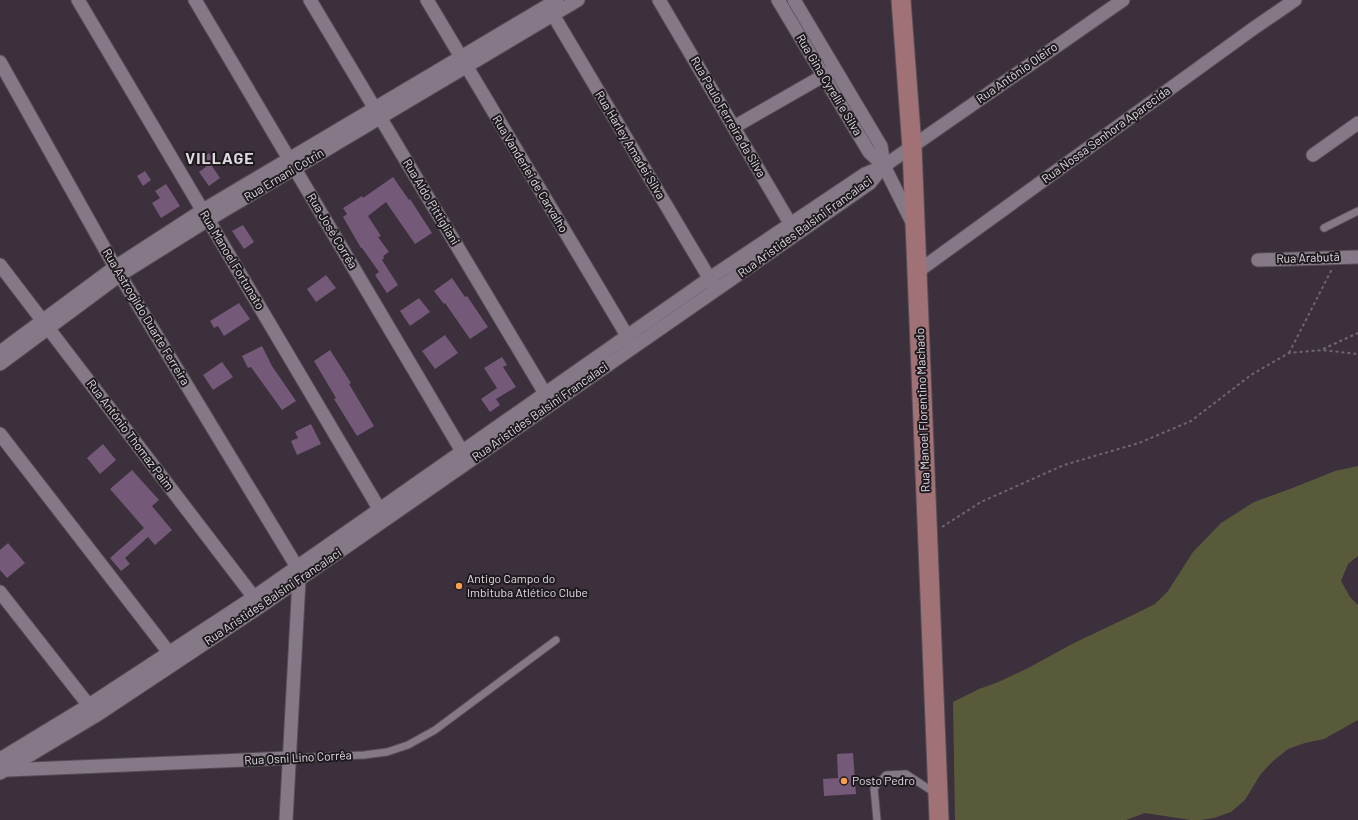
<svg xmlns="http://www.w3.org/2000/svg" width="1358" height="820" font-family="Barlow,sans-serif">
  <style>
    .green { fill: #595a3a }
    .building { fill: #755978 }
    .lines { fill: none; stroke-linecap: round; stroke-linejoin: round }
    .lane-casing { stroke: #574e58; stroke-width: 9 }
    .street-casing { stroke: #574e58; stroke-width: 15 }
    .secondary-casing { stroke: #574e58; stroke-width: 21 }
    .path { stroke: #706671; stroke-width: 2; stroke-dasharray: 3 3; stroke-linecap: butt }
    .lane { stroke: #867987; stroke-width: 7 }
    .street { stroke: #867987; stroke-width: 13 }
    .secondary { stroke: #a07175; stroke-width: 19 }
    .poi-dot { fill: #fa9f4f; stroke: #1f1a1f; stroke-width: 1.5 }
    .labels { text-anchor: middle; stroke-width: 4; stroke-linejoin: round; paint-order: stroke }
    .street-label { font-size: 12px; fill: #e0d9e1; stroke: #1f1a1f }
    .poi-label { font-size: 12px; fill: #e0d9e1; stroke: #1f1a1f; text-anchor: start }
    .district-label { font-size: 16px; font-weight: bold; letter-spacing: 1px; fill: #e0d9e1; stroke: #1f1a1f }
  </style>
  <rect width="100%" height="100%" fill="#3b303c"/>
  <polygon class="green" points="1358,466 1358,556 1348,564 1341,581 1350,597 1358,605 1358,720 1324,739 1305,743 1288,749 1273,761 1260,775 1245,800 1231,812 1214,818 1200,820 1191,820 1145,813 1126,820 955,820 953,702 979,689 996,683 1028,668 1074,643 1137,613 1155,604 1168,591 1193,552 1221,523 1254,502 1290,489 1335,471"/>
  <g class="building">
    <polygon points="209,153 216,163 212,166 220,178 209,186 199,172 206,167 201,160"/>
    <polygon points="145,171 151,180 143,186 137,176"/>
    <polygon points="393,177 409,200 410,199 432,233 415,244 386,202 368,216 381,236 378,237 389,252 383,256 384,258 382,260 398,285 387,293 375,275 379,272 362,248 361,248 343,217 347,214 343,208 362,196 363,198"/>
    <polygon points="166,184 180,206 161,218 152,203 160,198 155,191"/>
    <polygon points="243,225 254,242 244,249 232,231"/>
    <polygon points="326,275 336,288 316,302 307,289"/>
    <polygon points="452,278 465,297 467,296 488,327 470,339 445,303 444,304 434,291"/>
    <polygon points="419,298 430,312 410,326 400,311"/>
    <polygon points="239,303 250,319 224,336 218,326 214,328 210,321"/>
    <polygon points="445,335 458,353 435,369 422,351"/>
    <polygon points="262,346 272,366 296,401 282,410 251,367 248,368 242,356"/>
    <polygon points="330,350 351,383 349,384 374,426 357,436 334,399 336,398 314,361"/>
    <polygon points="502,357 507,365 503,367 516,387 496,399 500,405 490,412 481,399 497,388 484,368"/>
    <polygon points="222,362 233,377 213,390 203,375"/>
    <polygon points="311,424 321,444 297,455 291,441 298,438 295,432"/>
    <polygon points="103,444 116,460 100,474 87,458"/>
    <polygon points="132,470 159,500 152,506 172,530 155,545 148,537 125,558 130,564 121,571 110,558 144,528 110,489"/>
    <polygon points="8,543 25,563 7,578 0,570 0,550"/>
    <polygon points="853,753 856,794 824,796 823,779 838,778 837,754"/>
  </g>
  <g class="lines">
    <defs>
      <g id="lane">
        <polyline points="1324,228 1358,211"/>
        <polyline points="289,758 364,755 387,752 408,745 435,730 556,640"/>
        <polyline points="877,820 874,788 886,775 906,774 935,793"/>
      </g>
      <g id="street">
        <polyline points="78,0 384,517"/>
        <polyline points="195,0 466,458"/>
        <polyline points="310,0 549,400"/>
        <polyline points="427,0 632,344"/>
        <polyline points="659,0 794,230"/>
        <polyline points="778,0 869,152 884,166 913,224"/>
        <polyline points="794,0 881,146 884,166"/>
        <polyline points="549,8 714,286"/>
        <polyline points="0,62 115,267 297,567 299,580 286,820"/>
        <polyline points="734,127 830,72"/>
        <polyline points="1313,155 1358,123"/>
        <polyline points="1258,260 1358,257"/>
        <polyline points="0,265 259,604"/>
        <polyline points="917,272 1254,28 1295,0"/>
        <polyline points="0,352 115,267 203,210 557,0"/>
        <polyline points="0,364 120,275 208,220 578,0"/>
        <polyline points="0,434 174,659"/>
        <polyline points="0,592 94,712"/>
        <polyline points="0,759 89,705 254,597 710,278 865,174 884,166 1123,0"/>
        <polyline points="7,770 289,758"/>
        <polyline points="0,773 97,715 261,606 870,183 883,167"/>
      </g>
      <polyline id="secondary" points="901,0 912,147 939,820"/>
    </defs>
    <use href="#lane" class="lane-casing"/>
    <use href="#street" class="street-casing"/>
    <use href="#secondary" class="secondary-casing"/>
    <g class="path">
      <polyline points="1323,349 1358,333"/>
      <polyline points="1289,353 1332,269"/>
      <polyline points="942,527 981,502 1064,465 1139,443 1191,421 1251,375 1289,353 1322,350 1358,354"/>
    </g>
    <use href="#lane" class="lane"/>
    <use href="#street" class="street"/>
    <use href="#secondary" class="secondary"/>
  </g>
  <g class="poi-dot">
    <circle cx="459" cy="586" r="4"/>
    <circle cx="844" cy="781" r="4"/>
  </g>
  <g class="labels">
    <g class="street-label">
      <text transform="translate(1017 73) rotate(-35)" y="4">Rua Antônio Oleiro</text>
      <text transform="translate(829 85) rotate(59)" y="4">Rua Gina Cyrelli e Silva</text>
      <text transform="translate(728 117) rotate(60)" y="4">Rua Paulo Ferreira da Silva</text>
      <text transform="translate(1106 135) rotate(-36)" y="4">Rua Nossa Senhora Aparecida</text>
      <text transform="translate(630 145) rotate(59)" y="4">Rua Harley Amadei Silva</text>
      <text transform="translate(530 174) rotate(59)" y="4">Rua Vanderlei de Carvalho</text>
      <text transform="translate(284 175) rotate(-31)" y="4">Rua Ernani Cotrin</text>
      <text transform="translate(431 202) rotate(59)" y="4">Rua Aldo Pittigliani</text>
      <text transform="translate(805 227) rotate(-36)" y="4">Rua Aristides Balsini Francalaci</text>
      <text transform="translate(332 231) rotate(59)" y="4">Rua José Corrêa</text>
      <text transform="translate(1308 258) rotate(-2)" y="4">Rua Arabutã</text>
      <text transform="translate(232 260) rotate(59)" y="4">Rua Manoel Fortunato</text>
      <text transform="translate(146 317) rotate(59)" y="4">Rua Astrogildo Duarte Ferreira</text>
      <text transform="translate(923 410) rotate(-92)" y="4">Rua Manoel Florentino Machado</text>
      <text transform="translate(540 412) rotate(-35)" y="4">Rua Aristides Balsini Francalaci</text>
      <text transform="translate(130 435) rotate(53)" y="4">Rua Antônio Thomaz Paim</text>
      <text transform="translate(273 597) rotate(-34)" y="4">Rua Aristides Balsini Francalaci</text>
      <text transform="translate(298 758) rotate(-3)" y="4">Rua Osni Lino Corrêa</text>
    </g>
    <g class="poi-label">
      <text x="467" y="583">Antigo Campo do<tspan x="467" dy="14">Imbituba Atlético Clube</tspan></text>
      <text x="852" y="785">Posto Pedro</text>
    </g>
    <g class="district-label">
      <text x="220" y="164">VILLAGE</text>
    </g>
  </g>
</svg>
